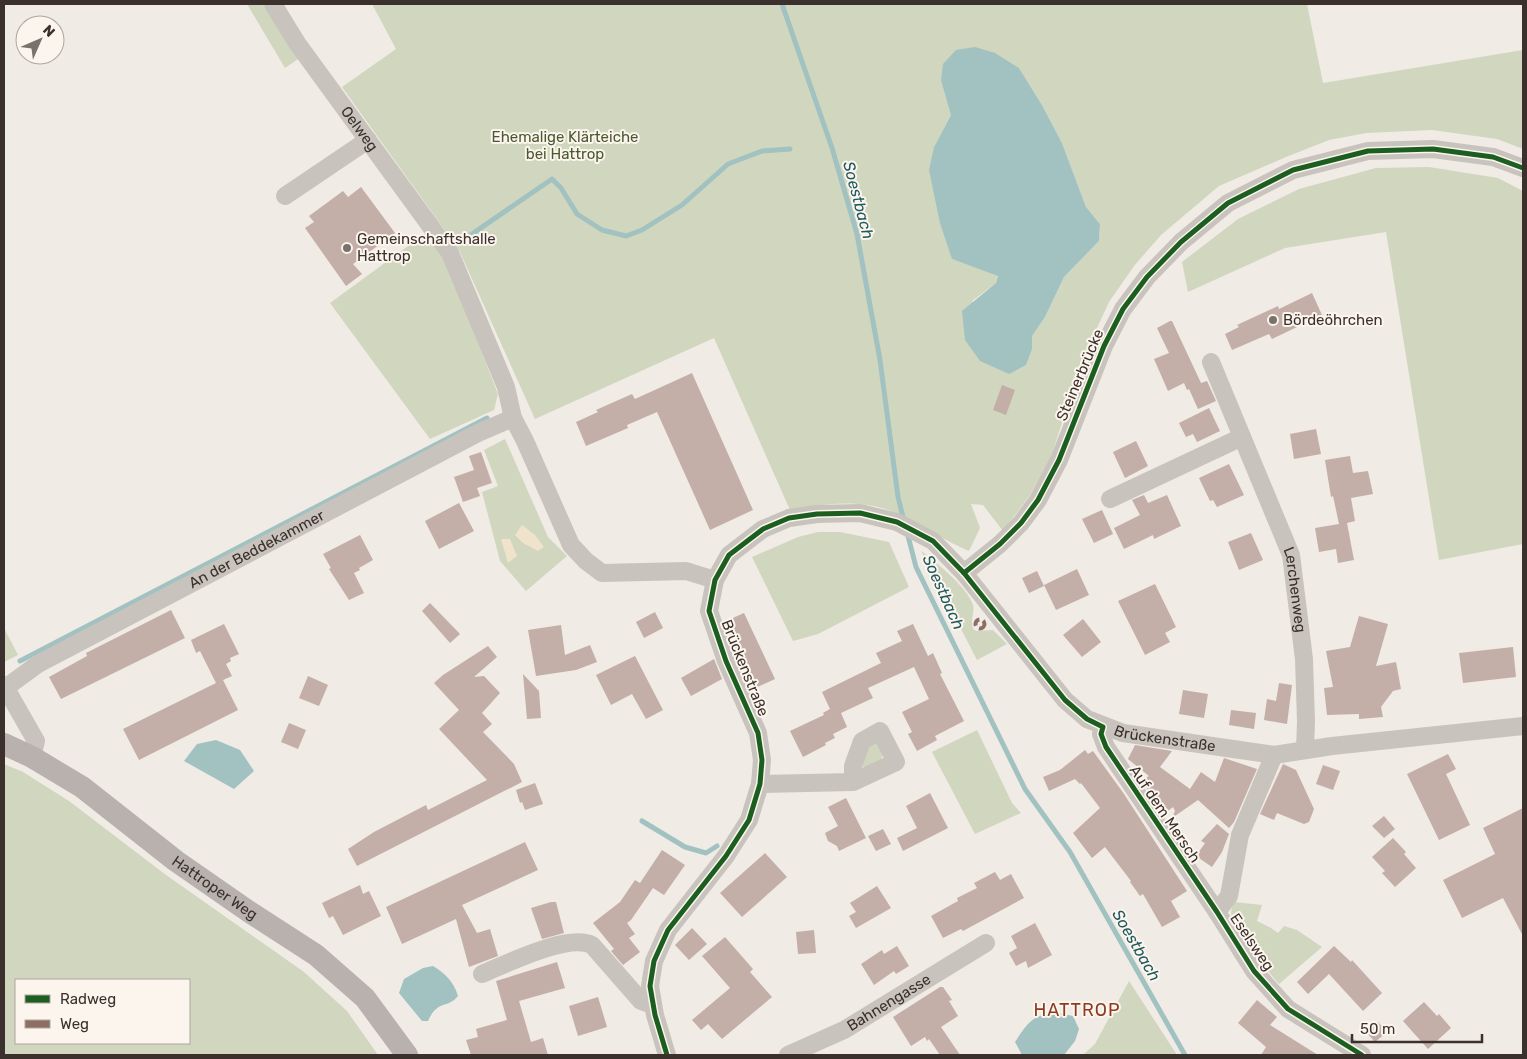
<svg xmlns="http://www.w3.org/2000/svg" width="1527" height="1059" font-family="Rubik,sans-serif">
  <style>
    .green { fill: #d1d6bf; fill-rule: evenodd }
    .sand { fill: #efe3cc }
    .water { fill: #a1c2c1 }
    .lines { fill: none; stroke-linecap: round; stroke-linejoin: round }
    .stream { stroke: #a1c2c1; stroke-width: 5 }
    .building { fill: #c3afa7 }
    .minor { stroke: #c9c3be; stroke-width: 18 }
    .major { stroke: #b8b1ad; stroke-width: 22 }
    .quiet { stroke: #8d6e63; stroke-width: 4; stroke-dasharray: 8 4; stroke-linecap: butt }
    .cycleway-casing { stroke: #fbf5ee; stroke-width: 8 }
    .cycleway { stroke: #1b5e20; stroke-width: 5 }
    .poi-dot { fill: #7a716c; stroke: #fbf5ee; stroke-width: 2 }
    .labels { text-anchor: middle; stroke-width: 4; stroke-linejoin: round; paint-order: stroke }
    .street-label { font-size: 15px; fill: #3b302b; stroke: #fbf5ee }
    .park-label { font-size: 15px; fill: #4a5a2e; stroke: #fbf5ee }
    .poi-label { font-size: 15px; fill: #3b302b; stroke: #fbf5ee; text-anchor: start }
    .water-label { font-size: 16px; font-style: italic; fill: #1f5a5e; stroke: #fbf5ee }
    .quarter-label { font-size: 18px; letter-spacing: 1px; fill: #8c3b22; stroke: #fbf5ee }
  </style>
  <rect width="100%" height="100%" fill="#f0ebe5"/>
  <g class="green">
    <polygon points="247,4 263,4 298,59 285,68"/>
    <path d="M372,4H1307L1323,83L1523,50V149L1497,139L1432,130L1366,133L1329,140L1286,157L1219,186L1161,235L1134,266L1109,302L1091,341L1077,376L1051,457L1030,495L1003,531L983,505L971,504L980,528L969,551C945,541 924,526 900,515C866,498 826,503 790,510L714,338L535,419L459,250L342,87L396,49ZM1019,68L1042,105L1062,143L1086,207L1100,224L1099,241L1064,277L1045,317L1032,336V349L972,301L996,283L998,275L952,259L934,147L951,115Z"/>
    <polygon points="1429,167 1498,178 1523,191 1523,544 1439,560 1386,232 1285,248 1188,292 1182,262 1238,219 1299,189 1376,168"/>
    <polygon points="426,233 445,258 498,394 494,410 430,439 330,303"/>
    <polygon points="505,439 548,537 567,556 526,591 500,561 482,492 498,486 484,450"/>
    <polygon points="818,532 840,532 889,542 909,587 818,634 793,641 752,557 798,537"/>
    <path d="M921,551C935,561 969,589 973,605C975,613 970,618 973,629L976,631L993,630L1007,644L977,660Z"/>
    <polygon points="4,628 18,655 4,662"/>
    <polygon points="977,730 1012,803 1021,813 975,834 932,752"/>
    <polygon points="877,741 884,753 880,762 865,770 862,764 868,746"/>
    <path d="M4,764L23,772L69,801L166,875L304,972L347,1011L378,1055H4ZM16,980H189V1043H16Z"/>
    <path d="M1234,902L1262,905L1257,921L1271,928L1278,933L1284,926L1297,930L1322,947L1279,984C1267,970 1232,929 1231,913C1231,909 1233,905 1234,902Z"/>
    <polygon points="1129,981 1177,1055 1083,1055 1095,1044"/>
  </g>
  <g class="sand">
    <polygon points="522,525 535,535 544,547 538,551 523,543 515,535"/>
    <polygon points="501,539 510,539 517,556 508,563"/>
  </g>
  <g class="water">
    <polygon points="975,47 995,53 1019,68 1042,105 1062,143 1086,207 1100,224 1099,241 1064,277 1045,317 1032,336 1032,349 1026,365 1009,374 980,361 965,340 962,311 996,283 998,276 952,259 940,223 929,170 934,147 951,115 941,80 943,64 956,50"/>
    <polygon points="216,740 240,750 254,771 234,789 184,761 197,744"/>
    <path d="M433,966C445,973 454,982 458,996C448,1009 438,999 428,1021H422L399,993L404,979L423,968Z"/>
    <path d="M1054,1012L1073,1016L1079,1029L1075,1041L1064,1055H1022L1015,1042C1027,1024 1031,1016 1054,1012Z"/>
  </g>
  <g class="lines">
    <g class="stream">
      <polyline points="782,4 832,148 857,234 880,360 898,497 904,521"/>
      <polyline points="459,243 552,179 561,188 577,214 602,230 626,236 642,230 682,205 728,164 762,151 790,149"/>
      <polyline points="907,532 916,567 1025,789 1070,852 1185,1055"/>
      <polyline points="20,661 487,418"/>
      <polyline points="642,821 685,847 706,853 717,846"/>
    </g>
  </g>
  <g class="building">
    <polygon points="361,187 395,233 353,264 362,274 346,286 305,228 314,222 309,216 343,191 348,197"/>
    <polygon points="1312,293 1322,315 1272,339 1269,334 1232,350 1225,334 1239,327 1237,325 1278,306 1279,309"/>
    <polygon points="1170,321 1172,321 1201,383 1207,381 1216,401 1198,409 1189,389 1187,390 1184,383 1168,391 1154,359 1169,353 1157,328"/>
    <polygon points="692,373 753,510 710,530 657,412 627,425 628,428 586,446 576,422 598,412 596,410 632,394 635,399"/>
    <polygon points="1002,385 1015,390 1006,415 993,410"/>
    <polygon points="1209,408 1220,431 1197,442 1193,434 1186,437 1179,423"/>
    <polygon points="1316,429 1321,454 1294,459 1290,434"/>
    <polygon points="1136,441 1148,466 1125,478 1113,452"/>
    <polygon points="481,452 492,483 477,488 480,496 463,502 454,477 474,470 469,456"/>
    <polygon points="1350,456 1353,473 1368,471 1373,494 1351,498 1355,521 1347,523 1354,560 1338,563 1336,549 1319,552 1315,528 1339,524 1333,496 1331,497 1325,460"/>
    <polygon points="1229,464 1244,495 1217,507 1213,500 1210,501 1199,478"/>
    <polygon points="1144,495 1148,503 1167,495 1181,526 1154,539 1153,535 1124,549 1114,528 1140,515 1132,500"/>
    <polygon points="459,503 474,531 439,549 425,521"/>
    <polygon points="1102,510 1113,534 1094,543 1082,519"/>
    <polygon points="1251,533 1263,560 1239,570 1228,542"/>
    <polygon points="360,535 373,560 359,568 360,570 354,573 364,593 349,600 329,569 331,568 323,554"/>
    <polygon points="1077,569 1089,595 1056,610 1044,585"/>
    <polygon points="1037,571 1044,586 1029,593 1022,578"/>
    <polygon points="1155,584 1176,627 1165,633 1170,642 1145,655 1118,601"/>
    <polygon points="430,603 460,634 450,643 422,611"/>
    <polygon points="171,610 185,638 61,699 49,677 87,656 86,653"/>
    <polygon points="655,612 663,628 644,638 636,622"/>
    <polygon points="744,613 775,679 753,689 743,667 741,669 736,657 733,649 735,648 724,622"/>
    <polygon points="1359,616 1388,624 1376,666 1396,662 1401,689 1393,691 1381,707 1383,717 1359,719 1359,714 1327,715 1324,688 1333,687 1326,651 1350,647"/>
    <polygon points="1083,619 1101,642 1082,657 1063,635"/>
    <polygon points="224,624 239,654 230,658 231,661 226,664 232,676 223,680 238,710 139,760 123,729 216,683 200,651 196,653 191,640"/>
    <polygon points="913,624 928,656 933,653 942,673 940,674 964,721 935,736 937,740 917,751 908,734 912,732 902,712 929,699 914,667 868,688 873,698 841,713 847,727 833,734 835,738 825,743 826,745 803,757 790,731 824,715 823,713 830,709 822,692 881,663 876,653 902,641 897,631"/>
    <polygon points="561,625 565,655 590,645 597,662 576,670 536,676 528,630"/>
    <polygon points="488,646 497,657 474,677 484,676 500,693 482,713 492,724 483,732 514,764 522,782 357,866 348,849 374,832 426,805 428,810 487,780 439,729 459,710 434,683 443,675"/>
    <polygon points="1513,647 1516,677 1463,683 1459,653"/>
    <polygon points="635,656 663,710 646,719 632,694 611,705 596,675"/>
    <polygon points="714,659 722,679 691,696 681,678"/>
    <polygon points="523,674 539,691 541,718 527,719"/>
    <polygon points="308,676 328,685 319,706 299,698"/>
    <polygon points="1279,683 1292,685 1287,724 1264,720 1267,699 1276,701"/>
    <polygon points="1183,690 1208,694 1204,718 1179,714"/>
    <polygon points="1231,710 1256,713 1254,729 1229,725"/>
    <polygon points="289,723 306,730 298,749 281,742"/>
    <polygon points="1135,745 1172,751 1160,767 1190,789 1201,772 1215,782 1224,758 1257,769 1234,822 1229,828 1198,800 1172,818 1175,811 1173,807 1164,814 1142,781 1149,776 1128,759"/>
    <polygon points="1085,750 1088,754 1093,751 1124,794 1187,891 1171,901 1180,917 1162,927 1143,894 1140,896 1130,882 1131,881 1105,847 1092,858 1073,833 1100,808 1081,783 1080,784 1075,779 1049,791 1043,777 1060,770"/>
    <polygon points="1448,754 1456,769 1446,774 1470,825 1439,840 1407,774"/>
    <polygon points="1283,764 1296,770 1314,809 1309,822 1304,824 1277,813 1274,820 1260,814"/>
    <polygon points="1323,765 1340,771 1333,790 1316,784"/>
    <polygon points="535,783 543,804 525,810 522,802 520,803 516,790"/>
    <polygon points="930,793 948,828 903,851 897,838 917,828 906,806"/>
    <polygon points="846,798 866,838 839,851 837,846 828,841 825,833 838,826 828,807"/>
    <polygon points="1523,808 1523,936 1503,898 1462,918 1443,880 1495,854 1483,828"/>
    <polygon points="1384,816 1395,829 1384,838 1372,826"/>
    <polygon points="1217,824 1229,834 1222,852 1212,867 1196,856 1205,843 1201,841"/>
    <polygon points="883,829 891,844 876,851 868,836"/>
    <polygon points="1393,838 1406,852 1404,854 1416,868 1395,887 1382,873 1385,871 1372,857"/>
    <polygon points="525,842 538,870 462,905 477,933 490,929 498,956 469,967 456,919 402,944 386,907"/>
    <polygon points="662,850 685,865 664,895 653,888 631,920 627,923 635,934 629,938 640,952 623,965 611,951 614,949 593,923 620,902 635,880 640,883"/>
    <polygon points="765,853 787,877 742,917 720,893"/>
    <polygon points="995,872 1000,880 1011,874 1024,898 963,931 961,929 943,938 931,916 958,901 957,898 977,888 974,883"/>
    <polygon points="360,885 363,894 369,891 381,916 343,935 333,916 329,918 322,903"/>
    <polygon points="877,886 891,908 856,928 849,916 856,912 850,903"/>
    <polygon points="551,902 556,902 564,933 542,939 531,908"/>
    <polygon points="1035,923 1052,955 1028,968 1026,961 1016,966 1009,953 1017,948 1011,936"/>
    <polygon points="692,928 707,944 689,960 675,945"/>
    <polygon points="814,930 816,953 798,954 796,932"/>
    <polygon points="725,937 753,969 750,972 772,997 722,1039 708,1024 701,1030 692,1020 730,988 702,956"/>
    <polygon points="897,946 909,966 896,974 894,971 874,985 861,964 882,950 884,954"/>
    <polygon points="1334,946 1351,962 1352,960 1382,993 1363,1011 1329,974 1308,994 1297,982"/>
    <polygon points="557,962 565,988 519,1001 531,1042 543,1038 548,1055 471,1055 466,1040 478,1037 476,1029 507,1020 496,981"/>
    <polygon points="940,987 943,987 952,1000 949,1001 958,1016 941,1027 960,1055 940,1055 929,1039 927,1041 925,1037 911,1046 893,1017"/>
    <polygon points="598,997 607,1027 578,1036 569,1006"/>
    <polygon points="1257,1000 1277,1017 1270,1025 1318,1055 1261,1055 1266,1047 1238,1023"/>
    <polygon points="1424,1002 1437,1016 1439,1014 1451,1028 1428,1049 1403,1021"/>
    <polygon points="1378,1022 1387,1032 1375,1042 1366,1032"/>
  </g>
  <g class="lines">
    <g class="minor">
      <path id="s1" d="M273,4L297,43L450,253L506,387L513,418L525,441L571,545L586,561L602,573L686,571L715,580"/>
      <polyline points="285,196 368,140"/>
      <path id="s2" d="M1211,362L1291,555L1304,659L1306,721L1305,750"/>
      <polyline points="1110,499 1242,437"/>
      <polyline points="964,573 1000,544 1021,523 1038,500 1059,460 1104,346 1123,309 1147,277 1181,242 1228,203 1293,170 1368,151 1433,149 1493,157 1523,168"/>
      <polyline points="4,685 36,741 32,757"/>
      <path id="s3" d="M4,689L38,664L478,433L513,418"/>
      <polyline points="1103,727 1101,734 1106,747 1217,912 1254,971 1288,1009 1362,1055"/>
      <polyline points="760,784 853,782 896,762 880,731 862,741 853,766 853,782"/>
      <polyline points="1217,912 1229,896 1240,835 1274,755"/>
      <path d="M482,974C506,964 568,933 592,945L641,1001L653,1005"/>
      <path id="s4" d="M667,1055L655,1015L650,986L654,961L668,930L726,856L749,820L760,784L762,760L758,733L726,661L709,611L715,580L729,555L763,529L789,518L817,514L860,513L897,522L933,541L964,573L1065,700L1087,719L1123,733L1274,755L1332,746L1523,726"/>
      <path id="s5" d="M788,1055L844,1030L986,943"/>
    </g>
    <path class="major" id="s6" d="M4,744L32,757L82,787L176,861L248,911L316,955L365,998L407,1055"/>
    <circle class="quiet" cx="980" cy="624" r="4.5"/>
    <defs>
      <g id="cycleway">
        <polyline points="964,573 1000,544 1021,523 1038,500 1059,460 1104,346 1123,309 1147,277 1181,242 1228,203 1293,170 1368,151 1433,149 1493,157 1523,168"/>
        <polyline points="667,1055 655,1015 650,986 654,961 668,930 726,856 749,820 760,784 762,760 758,733 726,661 709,611 715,580 729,555 763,529 789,518 817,514 860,513 897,522 933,541 964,573 1065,700 1087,719 1103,727 1101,734 1106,747 1217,912 1254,971 1288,1009 1362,1055"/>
      </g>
    </defs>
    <use href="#cycleway" class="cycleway-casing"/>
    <use href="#cycleway" class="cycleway"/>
  </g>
  <g class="poi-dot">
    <circle cx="347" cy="248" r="5"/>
    <circle cx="1273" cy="320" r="5"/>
  </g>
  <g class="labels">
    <g class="street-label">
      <text dy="5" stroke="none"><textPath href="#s1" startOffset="152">Oelweg</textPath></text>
      <text transform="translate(1080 375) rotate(-67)" y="5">Steinerbrücke</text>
      <text dy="5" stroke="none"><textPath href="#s3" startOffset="289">An der Beddekammer</textPath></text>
      <text dy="5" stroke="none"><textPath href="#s2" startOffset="244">Lerchenweg</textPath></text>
      <text transform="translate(745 668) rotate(68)" y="5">Brückenstraße</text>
      <text dy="5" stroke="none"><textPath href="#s4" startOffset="1086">Brückenstraße</textPath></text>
      <text transform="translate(1165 814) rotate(56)" y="5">Auf dem Mersch</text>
      <text dy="5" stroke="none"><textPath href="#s6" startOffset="256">Hattroper Weg</textPath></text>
      <text transform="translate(1252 942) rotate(56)" y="5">Eselsweg</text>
      <text dy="5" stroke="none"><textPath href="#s5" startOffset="114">Bahnengasse</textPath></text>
    </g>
    <g class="park-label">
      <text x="565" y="142">Ehemalige Klärteiche<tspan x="565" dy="17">bei Hattrop</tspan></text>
    </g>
    <g class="poi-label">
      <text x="357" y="244">Gemeinschaftshalle<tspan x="357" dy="17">Hattrop</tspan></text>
      <text x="1283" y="325">Bördeöhrchen</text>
    </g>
    <g class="water-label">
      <text transform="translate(859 200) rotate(75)" y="6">Soestbach</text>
      <text transform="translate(944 592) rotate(66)" y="6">Soestbach</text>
      <text transform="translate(1137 945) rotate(60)" y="6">Soestbach</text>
    </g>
    <g class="quarter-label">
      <text x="1077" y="1016">HATTROP</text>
    </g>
  </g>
  <rect width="1527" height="1059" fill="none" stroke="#3b302b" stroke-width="10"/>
  <rect x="15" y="979" width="175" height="65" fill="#fbf5ee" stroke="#aea6a0"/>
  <rect x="25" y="995" width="25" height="8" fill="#1b5e20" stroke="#aea6a0"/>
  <text x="60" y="1004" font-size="15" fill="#3b302b">Radweg</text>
  <rect x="25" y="1020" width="25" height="8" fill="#8d6e63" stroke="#aea6a0"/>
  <text x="60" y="1029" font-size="15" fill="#3b302b">Weg</text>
  <g transform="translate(40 40) rotate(45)"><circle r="24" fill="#fbf5ee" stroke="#aea6a0"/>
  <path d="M0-4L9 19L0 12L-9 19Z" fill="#7a716c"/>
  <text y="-8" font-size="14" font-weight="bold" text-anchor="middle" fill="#3b302b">N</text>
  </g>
  <path d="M1352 1034v8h130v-8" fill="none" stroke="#3b302b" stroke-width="2.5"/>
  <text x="1360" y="1034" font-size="15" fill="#3b302b" stroke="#fbf5ee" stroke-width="4" paint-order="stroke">50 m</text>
</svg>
